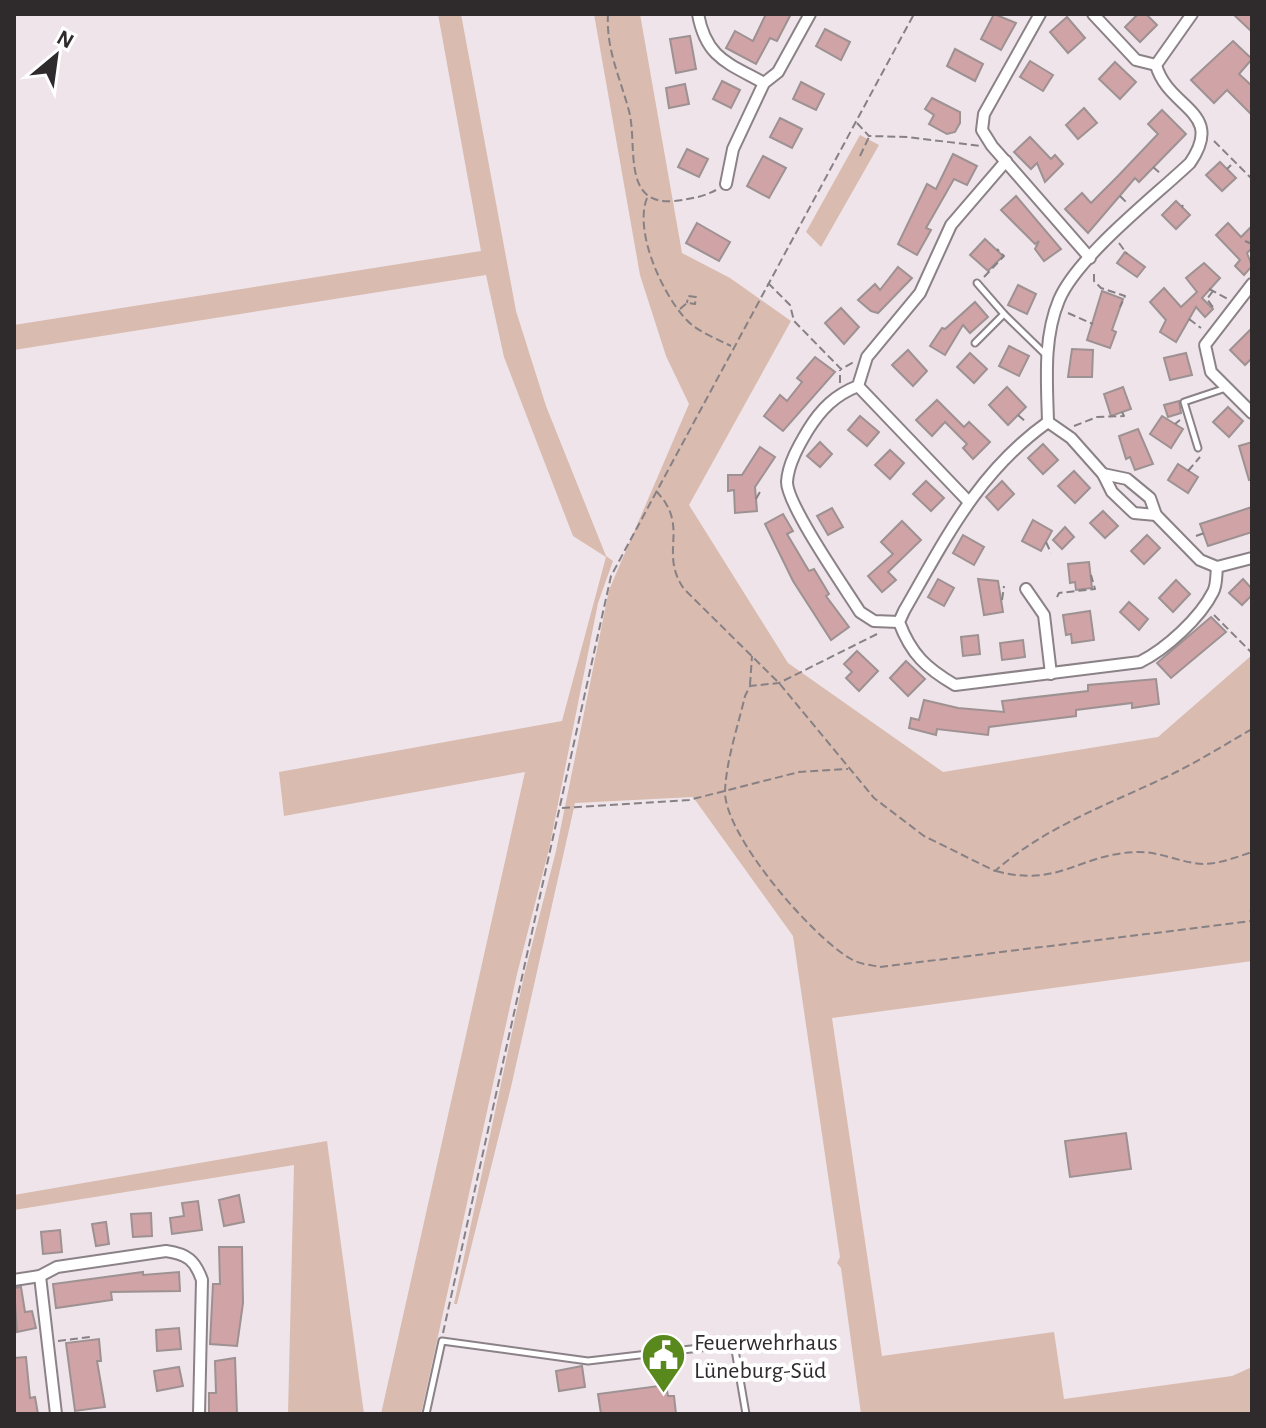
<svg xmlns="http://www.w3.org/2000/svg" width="1266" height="1428" font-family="'Alegreya Sans',sans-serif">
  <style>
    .green { fill: #d9bbaf }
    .building { fill: #d0a3a7; stroke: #9d9192; stroke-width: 2 }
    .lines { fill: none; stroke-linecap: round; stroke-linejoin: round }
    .service-casing { stroke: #8b8287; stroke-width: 9 }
    .minor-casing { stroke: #8b8287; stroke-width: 14 }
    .path { stroke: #878185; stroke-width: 2; stroke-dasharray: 8 4; stroke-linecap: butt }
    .service { stroke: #fff; stroke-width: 5 }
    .minor { stroke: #fff; stroke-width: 10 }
    .labels { text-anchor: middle; stroke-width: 8; stroke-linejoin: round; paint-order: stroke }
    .poi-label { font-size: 24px; fill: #2f2b2d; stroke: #fff; text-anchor: start }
  </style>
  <rect width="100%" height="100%" fill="#eee4ea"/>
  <g class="green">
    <polygon points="438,14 461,14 516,311 546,406 606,556 613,561 598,603 549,849 517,974 421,1414 381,1414 525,772 284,816 279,772 562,721 606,557 573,536 504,357 486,275 14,350 14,325 481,251"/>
    <polygon points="594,14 640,14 682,253 730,278 791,321 689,505 788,663 943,772 1158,737 1252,655 1252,961 832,1018 882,1356 1054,1332 1064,1399 1232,1376 1252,1367 1252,1414 861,1414 841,1268 837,1263 840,1257 793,936 693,797 575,803 511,1087 457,1304 454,1304 524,976 556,851 609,590 689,404 666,356 640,275"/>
    <polygon points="860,135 879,145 821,247 806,232"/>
    <polygon points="327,1141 364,1414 288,1414 294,1165 14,1210 14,1195"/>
  </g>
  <g class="building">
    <polygon points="766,14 791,14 777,41 770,38 756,64 726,48 735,31 753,41"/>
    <polygon points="994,14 1016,23 1001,50 981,39"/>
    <polygon points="1138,14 1146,14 1157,25 1140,42 1125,27"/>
    <polygon points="1233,14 1252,14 1252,32"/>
    <polygon points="1067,17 1085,38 1068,53 1050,32"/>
    <polygon points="825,29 850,42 841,60 816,46"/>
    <polygon points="690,36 696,69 676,73 670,39"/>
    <polygon points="1233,41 1252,59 1239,74 1252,86 1252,115 1227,90 1214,103 1191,80"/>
    <polygon points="955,49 983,64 975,81 947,66"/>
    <polygon points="1030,61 1053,75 1043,91 1020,77"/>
    <polygon points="1115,62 1136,82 1120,99 1099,79"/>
    <polygon points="722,81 740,90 731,108 713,99"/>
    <polygon points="801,82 824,94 816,110 793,99"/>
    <polygon points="685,84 689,104 669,108 666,88"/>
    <polygon points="932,98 960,112 960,123 955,132 947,134 929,124 934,115 925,109"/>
    <polygon points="1084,108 1097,123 1078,139 1066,125"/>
    <polygon points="1162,110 1186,134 1139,182 1135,178 1088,233 1065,209 1082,193 1091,203 1118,176 1158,134 1148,124"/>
    <polygon points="780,118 802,129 792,148 770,137"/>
    <polygon points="1030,137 1051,159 1055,155 1063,164 1045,182 1037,163 1031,169 1014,152"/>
    <polygon points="687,149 708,159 699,177 678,167"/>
    <polygon points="953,154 977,166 967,185 954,179 926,228 931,230 917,255 898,244 927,184 936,189"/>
    <polygon points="763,156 786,168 769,198 747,186"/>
    <polygon points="1220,162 1236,178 1222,191 1206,175"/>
    <polygon points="1016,196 1061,249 1044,261 1035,249 1039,241 1035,244 1001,210"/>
    <polygon points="1176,201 1190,215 1176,229 1162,215"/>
    <polygon points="697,223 730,242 719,261 686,243"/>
    <polygon points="1228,223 1241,237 1252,226 1252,248 1247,253 1252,266 1244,275 1235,266 1240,260 1216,235"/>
    <polygon points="985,239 1003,256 988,271 970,255"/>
    <polygon points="1125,252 1145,267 1137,277 1117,263"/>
    <polygon points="1204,263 1220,278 1202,298 1213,309 1205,317 1196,307 1176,342 1160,332 1166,320 1150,302 1164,288 1181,307 1197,292 1186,278"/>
    <polygon points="898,267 912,278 878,313 871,311 858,300 875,284 880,290"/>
    <polygon points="1018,285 1036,294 1027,314 1008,305"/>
    <polygon points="1102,291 1123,299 1112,330 1116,332 1110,348 1087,340"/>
    <polygon points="975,302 988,317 970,333 963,325 945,355 930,346 942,328 945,329"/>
    <polygon points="841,308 859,327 844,344 825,323"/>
    <polygon points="1252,328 1252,358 1245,365 1230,350"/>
    <polygon points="1009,346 1029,356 1019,376 999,366"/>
    <polygon points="1072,349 1093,350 1092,377 1068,377"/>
    <polygon points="908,350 927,371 913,386 892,365"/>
    <polygon points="970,353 987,369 974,383 957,367"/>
    <polygon points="1186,353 1192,375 1170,380 1164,358"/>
    <polygon points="815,357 835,372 783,431 764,416 780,395 787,401 802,382 797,378"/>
    <polygon points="1007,387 1026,407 1008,425 989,405"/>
    <polygon points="1123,387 1131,409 1111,416 1104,394"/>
    <polygon points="937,400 964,427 969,422 990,442 973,459 963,448 967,444 945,422 932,436 916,420"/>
    <polygon points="1179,401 1181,413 1168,417 1164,405"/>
    <polygon points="1228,407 1243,421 1229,437 1213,422"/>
    <polygon points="860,416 879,432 867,446 848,430"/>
    <polygon points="1162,416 1183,429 1171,448 1150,434"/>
    <polygon points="1138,429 1153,464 1135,470 1130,457 1126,459 1119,436"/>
    <polygon points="820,442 832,454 820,467 807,456"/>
    <polygon points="1252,442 1252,479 1249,480 1239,446"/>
    <polygon points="1043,444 1058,460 1043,474 1028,458"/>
    <polygon points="760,447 775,457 755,487 757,511 735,513 734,490 728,491 728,475 742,475"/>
    <polygon points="890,450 904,463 890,479 875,465"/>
    <polygon points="1178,464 1198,477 1188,493 1168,480"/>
    <polygon points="1074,471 1090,488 1075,503 1058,486"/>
    <polygon points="926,481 944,498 931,511 913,494"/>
    <polygon points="1002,481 1014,494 998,510 986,497"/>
    <polygon points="1252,507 1252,532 1208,546 1200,524"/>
    <polygon points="832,508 843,527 828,535 817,516"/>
    <polygon points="1103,511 1118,526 1105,538 1090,523"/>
    <polygon points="783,514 793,531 787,534 809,571 814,569 829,594 826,596 849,627 831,640 793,581 765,524"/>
    <polygon points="1033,520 1052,531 1041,551 1022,541"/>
    <polygon points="902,521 921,540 888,572 896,580 882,592 868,576 893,554 881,542"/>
    <polygon points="1065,527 1074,537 1062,549 1053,540"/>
    <polygon points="963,535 984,547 974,565 953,553"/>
    <polygon points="1147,535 1160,548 1144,564 1131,551"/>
    <polygon points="1089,562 1092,588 1076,590 1075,582 1070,583 1068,564"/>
    <polygon points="938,579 954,588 944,606 928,597"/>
    <polygon points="978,579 998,581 1003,612 984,615"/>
    <polygon points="1243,579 1252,589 1252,595 1242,605 1229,593"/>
    <polygon points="1176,580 1190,594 1173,612 1159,598"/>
    <polygon points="1129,602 1148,619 1139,630 1120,612"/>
    <polygon points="1090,611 1094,640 1072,643 1071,634 1066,635 1063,615"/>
    <polygon points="1211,617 1226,632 1171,678 1157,663"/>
    <polygon points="978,635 980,654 963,656 961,637"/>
    <polygon points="1023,640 1025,657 1002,660 1000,643"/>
    <polygon points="857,651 878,671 859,691 846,678 852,672 844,664"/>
    <polygon points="906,661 925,679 908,696 890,678"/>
    <polygon points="1156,679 1159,704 1132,708 1132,703 1076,710 1076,716 989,727 988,735 937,729 936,735 909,728 911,718 919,720 924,700 958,708 1004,712 1002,701 1088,691 1088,685"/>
    <polygon points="1126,1133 1131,1169 1070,1177 1065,1141"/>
    <polygon points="239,1195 244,1222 224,1226 219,1200"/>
    <polygon points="198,1201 202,1230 172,1234 170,1218 184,1216 182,1203"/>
    <polygon points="151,1213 152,1236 133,1237 131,1214"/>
    <polygon points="106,1222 109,1244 96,1246 92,1224"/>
    <polygon points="60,1230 62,1252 43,1254 41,1232"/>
    <polygon points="219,1247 242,1247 243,1303 237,1346 210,1344 213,1284 220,1284"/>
    <polygon points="143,1272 143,1275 179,1272 180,1291 111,1292 112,1300 56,1308 53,1284"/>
    <polygon points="21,1287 25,1312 32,1311 36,1328 17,1332 14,1288"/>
    <polygon points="179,1328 181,1349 157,1351 156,1330"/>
    <polygon points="99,1339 101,1361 97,1361 105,1407 75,1411 66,1343"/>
    <polygon points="26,1357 30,1398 35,1397 38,1414 14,1414 14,1358"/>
    <polygon points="235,1358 237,1414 209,1414 209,1393 216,1393 215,1361"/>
    <polygon points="582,1366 585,1387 559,1391 556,1371"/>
    <polygon points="179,1367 183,1386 157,1391 154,1371"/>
    <polygon points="666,1385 668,1396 674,1396 676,1414 601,1414 598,1394"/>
  </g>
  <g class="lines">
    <defs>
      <g id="service">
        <polyline points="977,283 1004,314"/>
        <polyline points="975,343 1004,314 1047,356"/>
        <polyline points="1198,448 1184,402 1226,388"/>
        <polyline points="426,1414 442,1341 588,1361 734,1344 746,1414"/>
      </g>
      <g id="minor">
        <path d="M698,14C706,58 728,63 764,83"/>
        <polyline points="1040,14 984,114 982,130 992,146 1090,258"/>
        <polyline points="1093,14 1136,60 1156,65"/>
        <polyline points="726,184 733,149 764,83 778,72 810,14"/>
        <polyline points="1252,284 1205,345 1211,372 1252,413"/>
        <polyline points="858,386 967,500"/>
        <path d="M1048,422C978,472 946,538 904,611L899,622C911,654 926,668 955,685L1140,662C1166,649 1200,618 1213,592C1217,585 1216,575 1217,567"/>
        <path d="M1048,422C1047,382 1043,338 1059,300C1077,257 1154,197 1190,163C1226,111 1168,109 1156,65L1192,14"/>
        <polyline points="1048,422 1071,438 1103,474 1112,492 1134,513 1156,515"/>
        <polyline points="1103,474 1127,479 1150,498 1156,515 1200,560 1217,567 1252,558"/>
        <polyline points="1026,589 1044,615 1051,674"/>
        <path d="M899,622L874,621L860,612C845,588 787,505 787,482C788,464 799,445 808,430C821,409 835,395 858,386L867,357L920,293L951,225L1006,161"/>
        <polyline points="40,1276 56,1414"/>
        <path d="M14,1280L40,1276L57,1267L166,1251C187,1254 195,1260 202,1280L199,1414"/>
      </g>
    </defs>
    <use href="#service" class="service-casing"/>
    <use href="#minor" class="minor-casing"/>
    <g class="path">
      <path d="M608,14C606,50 620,77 629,111C638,145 621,206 674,201C690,199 703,197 716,190"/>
      <polyline points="857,123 869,136 908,137 980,146"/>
      <polyline points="1214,141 1252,179"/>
      <polyline points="860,156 869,137"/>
      <polyline points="1153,167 1160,173"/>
      <polyline points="1227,169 1231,165"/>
      <polyline points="1120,196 1128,204"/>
      <path d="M647,198C634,231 661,290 683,316C695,331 715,338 731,346"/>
      <polyline points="1182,207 1183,205"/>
      <polyline points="1245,241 1252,244"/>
      <polyline points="1119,243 1127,254"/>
      <polyline points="1094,274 1094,281 1101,288 1125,296 1120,307"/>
      <polyline points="984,277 1004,256 997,249"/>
      <polyline points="768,283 790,305 794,321 841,369 854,362"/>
      <polyline points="1209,289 1228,299"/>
      <polyline points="1213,291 1207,299 1215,310"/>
      <polyline points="680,309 687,303 695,304 696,297 688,296 687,303"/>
      <polyline points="1068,313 1093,324"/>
      <polyline points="1189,319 1201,328"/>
      <polyline points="840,383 840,370"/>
      <polyline points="1018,415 1026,422"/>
      <polyline points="1175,424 1180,420"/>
      <polyline points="1074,426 1097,417 1124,416 1122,412"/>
      <polyline points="1188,471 1200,457"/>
      <path d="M656,491C691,527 658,552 684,589L779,683L874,798L924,836L995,871C1045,827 1107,805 1166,777C1196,763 1224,745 1252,729"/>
      <polyline points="756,499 761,490"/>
      <polyline points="1196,536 1204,533"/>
      <polyline points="1046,542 1051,553"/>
      <polyline points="1057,597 1059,593 1095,589 1091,575"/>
      <polyline points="1002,600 1004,586"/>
      <polyline points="1214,615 1252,653"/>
      <path d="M877,634L779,683L750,686L745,696C738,726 726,761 725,792C725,836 812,937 851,959C859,964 871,965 880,967L1252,921"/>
      <polyline points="750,685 752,656"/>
      <polyline points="562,808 689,800 799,772 848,769"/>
      <path d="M996,871C1059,888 1079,854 1136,852C1159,851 1181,863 1203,864C1219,864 1237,857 1252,852"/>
      <polyline points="1250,910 1252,912"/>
      <polyline points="443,1333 611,576 914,14"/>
      <polyline points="58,1341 90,1337"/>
    </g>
    <use href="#service" class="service"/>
    <use href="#minor" class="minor"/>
  </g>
  <defs>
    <symbol id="civic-pin" viewBox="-11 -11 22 30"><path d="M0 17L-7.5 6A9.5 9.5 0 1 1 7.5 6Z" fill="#59891d" stroke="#fff"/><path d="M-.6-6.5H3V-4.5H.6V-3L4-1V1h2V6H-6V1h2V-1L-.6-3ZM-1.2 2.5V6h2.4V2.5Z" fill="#fff"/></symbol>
  </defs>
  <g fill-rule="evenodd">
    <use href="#civic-pin" x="638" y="1330" width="51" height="69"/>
  </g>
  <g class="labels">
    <g class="poi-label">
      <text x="694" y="1350">Feuerwehrhaus<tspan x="694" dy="28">Lüneburg-Süd</tspan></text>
    </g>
  </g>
  <rect width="1266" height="1428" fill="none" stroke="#2f2b2d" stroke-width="32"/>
  <g transform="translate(56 56) rotate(29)" stroke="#ffffff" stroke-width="6" paint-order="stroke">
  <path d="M0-6L14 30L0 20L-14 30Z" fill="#2f2b2d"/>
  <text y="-12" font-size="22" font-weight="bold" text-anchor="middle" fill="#2f2b2d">N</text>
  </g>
</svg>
